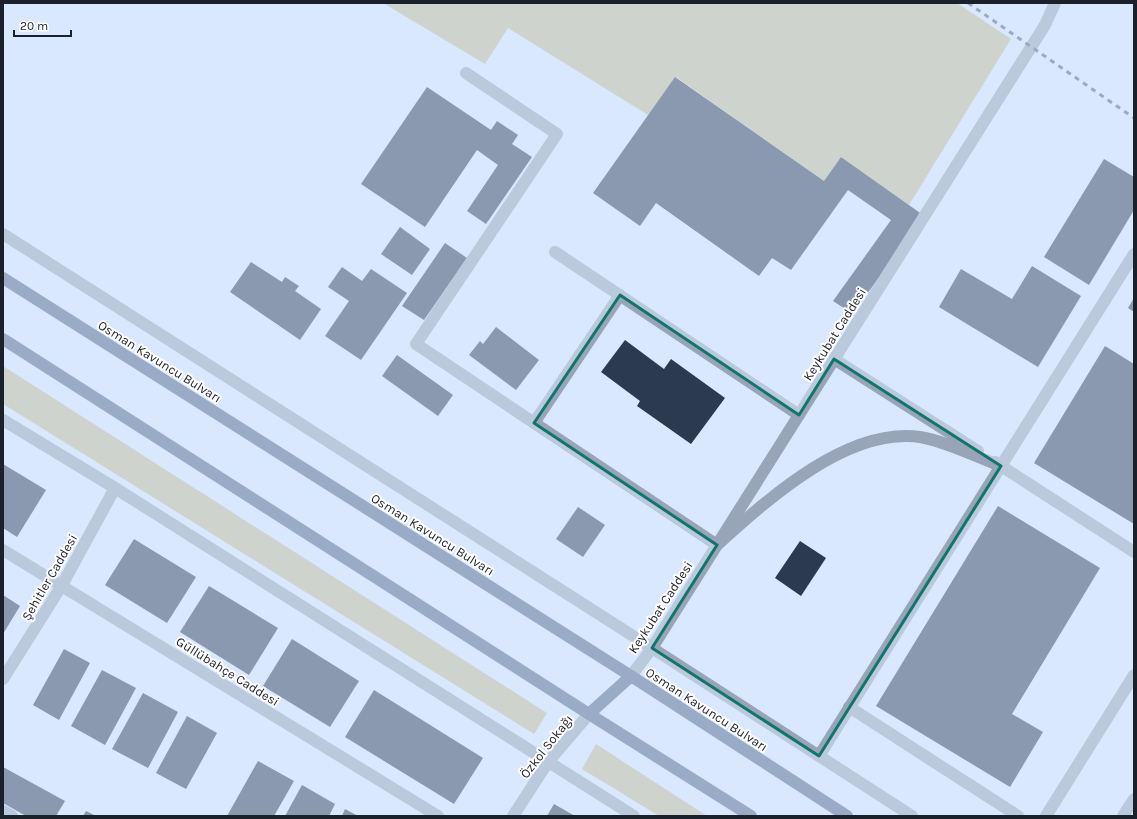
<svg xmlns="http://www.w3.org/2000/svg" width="1137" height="819" font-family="Karla,sans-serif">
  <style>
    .green { fill: #c0bd93 }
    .building { fill: #2b3a50 }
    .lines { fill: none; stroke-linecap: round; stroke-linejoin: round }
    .minor { stroke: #98a4b7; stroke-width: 12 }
    .tertiary { stroke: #98a4b7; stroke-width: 12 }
    .trunk { stroke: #4c6386; stroke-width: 12 }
    .rail { stroke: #565f6d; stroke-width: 3; stroke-dasharray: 5 5; stroke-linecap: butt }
    .marked { fill: none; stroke: #0f766e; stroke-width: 3; stroke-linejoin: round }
    .labels { text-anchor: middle; stroke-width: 4; stroke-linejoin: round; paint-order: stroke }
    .street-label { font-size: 13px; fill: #1a212b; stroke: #fff }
  </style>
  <rect width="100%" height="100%" fill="#d9e8fe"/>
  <g class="green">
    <polygon points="383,3 957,3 1011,39 909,205 841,157 824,181 676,77 648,115 508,28 485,64"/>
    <polygon points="3,366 547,713 534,734 3,404"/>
    <polygon points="596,744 707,816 659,816 582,769"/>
  </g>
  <g class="building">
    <polygon points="675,77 824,181 841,157 923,215 853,314 833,301 891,220 848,190 791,270 772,258 759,276 656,203 640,226 593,193"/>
    <polygon points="427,87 491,130 497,121 518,135 512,144 532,157 486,224 467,211 498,165 477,150 425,227 361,184"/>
    <polygon points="1104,159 1134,177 1134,210 1089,285 1044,257"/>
    <polygon points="400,227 430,249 412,275 381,254"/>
    <polygon points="445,243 467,258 424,320 402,306"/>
    <polygon points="251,262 282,282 285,277 299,286 295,291 321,309 300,340 230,292"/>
    <polygon points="1032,266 1081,296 1038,367 939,307 961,269 1012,299"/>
    <polygon points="342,267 362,281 371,269 407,293 361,360 325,336 349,301 328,287"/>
    <polygon points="1134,298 1134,312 1128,308"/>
    <polygon points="496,327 539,360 516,390 469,355 480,341 483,344"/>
    <polygon points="625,340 664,369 671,359 725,398 691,444 637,406 640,401 601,372"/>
    <polygon points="1105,346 1134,364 1134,524 1034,463"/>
    <polygon points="397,355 453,395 438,416 382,376"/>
    <polygon points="3,464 46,490 17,537 3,528"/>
    <polygon points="998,506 1100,568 1012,714 1043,732 1010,787 876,706"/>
    <polygon points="578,507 605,525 583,557 556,539"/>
    <polygon points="134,539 196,577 167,623 105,585"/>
    <polygon points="800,541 826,558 801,596 775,578"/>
    <polygon points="209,586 278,628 249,675 180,632"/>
    <polygon points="3,595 20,606 3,634"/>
    <polygon points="292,639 359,681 330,727 263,686"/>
    <polygon points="64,649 90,663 59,720 33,705"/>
    <polygon points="102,670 136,688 105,745 71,726"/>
    <polygon points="374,690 483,758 454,804 345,737"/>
    <polygon points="143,693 178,712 148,768 112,749"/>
    <polygon points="187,716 217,733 186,789 156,773"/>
    <polygon points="258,761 294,781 274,816 227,816"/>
    <polygon points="3,767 65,801 56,816 26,816 3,803"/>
    <polygon points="302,785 335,804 329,816 285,816"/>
    <polygon points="554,804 575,816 547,816"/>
    <polygon points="345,809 358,816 342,816"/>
    <polygon points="86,811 96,816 83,816"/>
  </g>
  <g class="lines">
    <g class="minor">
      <path d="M466,73L557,134L416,344L717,545C768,499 847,427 920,437C945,441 977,457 1001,466"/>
      <polyline points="3,234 652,648 912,816"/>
      <polyline points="555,252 799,415"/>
      <polyline points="834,359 978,451"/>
      <polyline points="3,420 115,488 634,816"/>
      <polyline points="534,423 620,295"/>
      <polyline points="995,462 1134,552"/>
      <polyline points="3,550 438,816"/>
      <polyline points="3,679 62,585 115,488"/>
      <polyline points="849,707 1018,816"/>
      <polyline points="819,756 1134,254"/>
      <polyline points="3,811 12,816"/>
      <polyline points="513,816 548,762 589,714"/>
      <polyline points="1046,816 1134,675"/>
      <polyline points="1123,816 1134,799"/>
    </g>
    <polyline class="tertiary" points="631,676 652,648 1045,25 1055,3"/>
    <g class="trunk">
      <polyline points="3,278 631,676 847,816"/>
      <polyline points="3,339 589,714 751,816"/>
      <polyline points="589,714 631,676"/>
    </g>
    <polyline class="rail" points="968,3 1134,118"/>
  </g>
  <path d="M0 0H1137V819H0ZM620,295L799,415L834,359L1001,466L819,756L652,648L717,545L534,423Z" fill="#d9e8fe" fill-opacity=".55" fill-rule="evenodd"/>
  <path class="marked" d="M620,295L799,415L834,359L1001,466L819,756L652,648L717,545L534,423Z"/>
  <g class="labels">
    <g class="street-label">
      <text transform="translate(834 334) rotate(-58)" y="5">Keykubat Caddesi</text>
      <text transform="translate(160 361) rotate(32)" y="5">Osman Kavuncu Bulvarı</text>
      <text transform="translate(433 534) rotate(32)" y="5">Osman Kavuncu Bulvarı</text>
      <text transform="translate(49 577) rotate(-60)" y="5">Şehitler Caddesi</text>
      <text transform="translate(660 607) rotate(-57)" y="5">Keykubat Caddesi</text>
      <text transform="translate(228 671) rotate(32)" y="5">Güllübahçe Caddesi</text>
      <text transform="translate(707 709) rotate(33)" y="5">Osman Kavuncu Bulvarı</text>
      <text transform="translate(546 746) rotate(-52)" y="5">Özkol Sokağı</text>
    </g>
  </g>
  <rect width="1137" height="819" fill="none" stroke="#1a212b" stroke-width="8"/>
  <path d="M14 30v6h57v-6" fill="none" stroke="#1a212b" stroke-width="2"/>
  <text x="20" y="30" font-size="12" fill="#1a212b" stroke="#ffffff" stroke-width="3" paint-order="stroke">20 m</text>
</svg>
